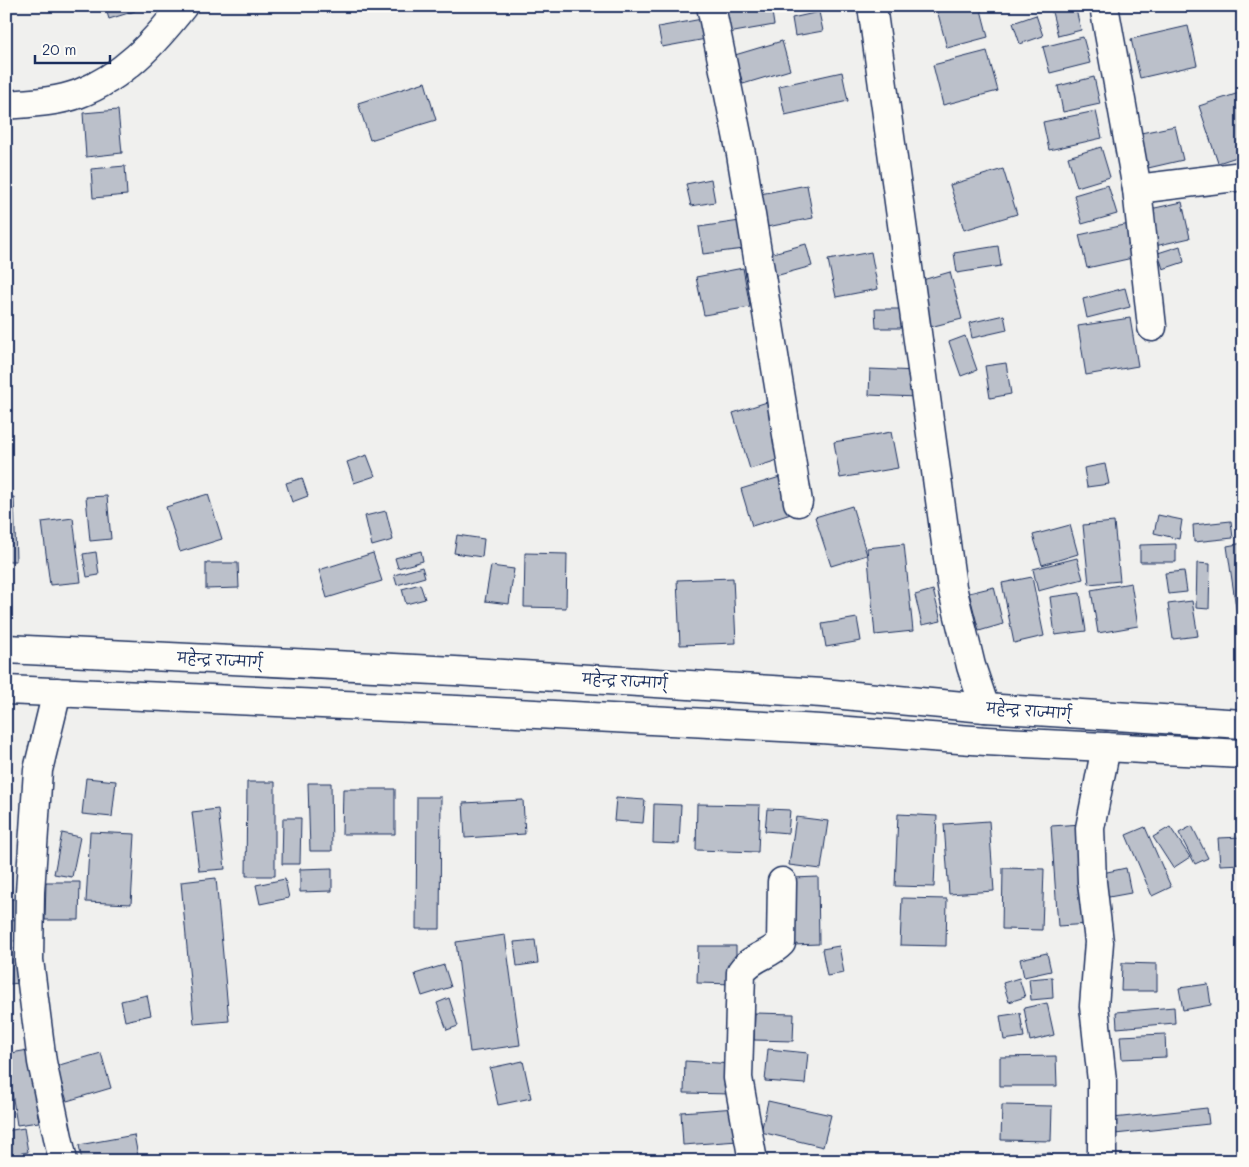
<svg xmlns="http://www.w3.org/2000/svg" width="1249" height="1167" font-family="Mali,'Playpen Sans Deva',sans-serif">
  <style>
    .building { fill: #bbc0ca; stroke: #1b2f5e }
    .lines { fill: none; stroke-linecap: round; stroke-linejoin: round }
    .minor-casing { stroke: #1b2f5e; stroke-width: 31 }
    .highway-casing { stroke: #1b2f5e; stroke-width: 31 }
    .minor { stroke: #fdfcf7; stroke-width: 28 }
    .highway { stroke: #fdfcf7; stroke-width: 28 }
    .labels { text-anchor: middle; stroke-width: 4.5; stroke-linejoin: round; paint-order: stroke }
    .street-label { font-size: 14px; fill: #1b2f5e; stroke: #fdfcf7 }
  </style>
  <rect width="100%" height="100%" fill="#f0f0ee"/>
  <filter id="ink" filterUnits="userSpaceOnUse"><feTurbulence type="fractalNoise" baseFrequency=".02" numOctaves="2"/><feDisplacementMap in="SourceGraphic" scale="10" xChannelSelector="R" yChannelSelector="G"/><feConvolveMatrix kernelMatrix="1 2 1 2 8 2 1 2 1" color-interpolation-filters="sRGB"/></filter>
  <g filter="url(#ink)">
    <g class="building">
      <polygon points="105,6 134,6 135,11 109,19"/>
      <polygon points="713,6 771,6 774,25 717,35"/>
      <polygon points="936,6 980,6 988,37 947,48"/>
      <polygon points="1056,6 1075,6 1081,30 1058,36 1051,8"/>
      <polygon points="819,12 823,31 795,36 792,18"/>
      <polygon points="1036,15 1043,36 1020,44 1013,23"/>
      <polygon points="702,19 706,39 662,47 658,27"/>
      <polygon points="1188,26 1197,65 1140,78 1131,39"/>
      <polygon points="1083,37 1090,63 1050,73 1043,47"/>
      <polygon points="782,41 790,70 743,84 735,55"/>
      <polygon points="987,51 998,91 943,105 933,65"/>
      <polygon points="842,72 848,101 785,115 779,86"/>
      <polygon points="1094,77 1100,104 1063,112 1058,86"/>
      <polygon points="425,82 436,120 370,140 358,103"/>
      <polygon points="1242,92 1243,155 1218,163 1199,106"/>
      <polygon points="118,110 122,153 86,157 83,113"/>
      <polygon points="1096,111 1102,138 1049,150 1043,122"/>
      <polygon points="1175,126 1183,160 1144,169 1136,134"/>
      <polygon points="1101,147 1110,177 1077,187 1068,157"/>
      <polygon points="125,166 127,195 93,198 91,169"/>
      <polygon points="1003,169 1017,214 964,230 950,185"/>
      <polygon points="711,179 715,202 691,206 686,184"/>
      <polygon points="807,185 813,218 762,228 755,195"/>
      <polygon points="1108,185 1117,214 1082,224 1074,195"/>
      <polygon points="1182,202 1190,238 1155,246 1146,210"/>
      <polygon points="740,221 744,249 703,254 699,227"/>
      <polygon points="1129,224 1137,257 1087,268 1079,235"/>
      <polygon points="806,244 812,266 768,278 762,256"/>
      <polygon points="998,246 1001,266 957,273 954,253"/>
      <polygon points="1180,246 1184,262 1163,269 1158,253"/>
      <polygon points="871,252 878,289 836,297 828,260"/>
      <polygon points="743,268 750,307 704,315 696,277"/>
      <polygon points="950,272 962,319 930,327 919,281"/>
      <polygon points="1125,288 1130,307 1087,318 1083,299"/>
      <polygon points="875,309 904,309 904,328 876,328"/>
      <polygon points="1004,315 1007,330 972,338 969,323"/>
      <polygon points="1130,318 1138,366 1086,375 1078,326"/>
      <polygon points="965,336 977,370 961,376 949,342"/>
      <polygon points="1006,363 1011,394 990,398 985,366"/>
      <polygon points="870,369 918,371 917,397 869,395"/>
      <polygon points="767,402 784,458 750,469 733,413"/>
      <polygon points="891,432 898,468 840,478 834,442"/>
      <polygon points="367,455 375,476 354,483 347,462"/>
      <polygon points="1105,464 1109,484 1087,487 1084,468"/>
      <polygon points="1240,475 1243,475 1243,519 1237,519"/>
      <polygon points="780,477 791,514 752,526 741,489"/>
      <polygon points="302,478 308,496 292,502 286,483"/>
      <polygon points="208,494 222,539 180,552 166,507"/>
      <polygon points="107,496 111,539 90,541 86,497"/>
      <polygon points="6,497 14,497 16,561 6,561"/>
      <polygon points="852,506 867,555 831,566 815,517"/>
      <polygon points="386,511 393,540 372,546 365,516"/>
      <polygon points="1158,515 1182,520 1179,539 1154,533"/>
      <polygon points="73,518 81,582 50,585 42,522"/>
      <polygon points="1231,521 1233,538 1194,542 1193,525"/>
      <polygon points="1114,522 1120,581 1089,584 1083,525"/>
      <polygon points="1070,525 1078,554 1042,565 1033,535"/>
      <polygon points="457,535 484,539 482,557 454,553"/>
      <polygon points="1243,543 1243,628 1239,628 1227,546"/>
      <polygon points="904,544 913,631 875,635 867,548"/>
      <polygon points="1176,544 1176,562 1140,562 1140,545"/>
      <polygon points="421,551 423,561 398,568 395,558"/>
      <polygon points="96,552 99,575 87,577 83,554"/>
      <polygon points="373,553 382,581 327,598 319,570"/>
      <polygon points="525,553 567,554 566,608 524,607"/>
      <polygon points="1077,558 1083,579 1038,591 1033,569"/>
      <polygon points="206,563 238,563 239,588 206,589"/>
      <polygon points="1197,563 1210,564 1209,609 1196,608"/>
      <polygon points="491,566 514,569 509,604 485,601"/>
      <polygon points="422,567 425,577 397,585 394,575"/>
      <polygon points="1184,571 1187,592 1168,594 1165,573"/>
      <polygon points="1032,577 1044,636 1014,643 1002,583"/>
      <polygon points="733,578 736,643 680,645 677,580"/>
      <polygon points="1131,583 1138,626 1098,633 1091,590"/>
      <polygon points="420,584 425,599 406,604 402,589"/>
      <polygon points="994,587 1003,624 979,631 969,593"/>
      <polygon points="933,590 941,621 922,625 915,595"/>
      <polygon points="1080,593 1086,631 1055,635 1050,597"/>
      <polygon points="1192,601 1198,636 1173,639 1168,604"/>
      <polygon points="857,618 861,641 826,647 822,624"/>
      <polygon points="86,778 116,781 112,817 82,814"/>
      <polygon points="247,782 275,782 275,876 246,876"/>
      <polygon points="308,783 331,783 332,851 310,851"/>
      <polygon points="343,789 395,789 395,834 342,834"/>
      <polygon points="417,797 441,797 440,929 416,929"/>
      <polygon points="616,798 645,800 643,823 614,821"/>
      <polygon points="523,800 525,834 465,838 463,803"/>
      <polygon points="654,804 681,805 679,844 653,843"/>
      <polygon points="697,804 760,805 758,852 696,850"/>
      <polygon points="218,809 225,869 199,871 192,812"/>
      <polygon points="767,809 790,810 788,833 765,831"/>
      <polygon points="898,814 937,816 934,887 895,886"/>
      <polygon points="796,817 828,821 821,869 789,865"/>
      <polygon points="283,818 301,818 300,864 282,864"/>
      <polygon points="989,821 994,891 949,894 944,824"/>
      <polygon points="1082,824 1089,924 1058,926 1051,826"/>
      <polygon points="1192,826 1208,858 1195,864 1179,833"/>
      <polygon points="1145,827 1171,887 1152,896 1126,835"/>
      <polygon points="1170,827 1190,857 1173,868 1153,837"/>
      <polygon points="90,832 135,834 131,904 86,902"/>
      <polygon points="62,833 80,837 72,877 54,874"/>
      <polygon points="1243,837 1243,864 1220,865 1218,838"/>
      <polygon points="332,868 332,891 300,892 300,869"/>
      <polygon points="1003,868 1044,869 1042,930 1002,929"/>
      <polygon points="1126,868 1131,893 1098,899 1093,875"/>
      <polygon points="818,877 819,944 793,945 793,878"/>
      <polygon points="216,878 229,1021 194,1024 181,882"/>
      <polygon points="285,879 289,898 260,904 256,885"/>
      <polygon points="46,882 80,882 79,920 45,920"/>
      <polygon points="20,898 23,916 6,918 6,900"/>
      <polygon points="902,898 947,899 946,946 900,945"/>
      <polygon points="19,918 24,938 6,943 6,922"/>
      <polygon points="505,935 520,1045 470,1052 456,942"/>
      <polygon points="535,940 538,963 517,966 514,942"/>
      <polygon points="698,946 736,946 736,984 697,983"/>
      <polygon points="839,946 844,973 827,976 822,949"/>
      <polygon points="23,947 28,982 10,984 6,949"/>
      <polygon points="1047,953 1051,971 1024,977 1020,959"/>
      <polygon points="1122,963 1157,964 1157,991 1121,991"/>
      <polygon points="444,965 451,987 422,996 415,974"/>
      <polygon points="1052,977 1053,998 1031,1000 1029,979"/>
      <polygon points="1019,978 1025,997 1009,1002 1003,983"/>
      <polygon points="1208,984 1211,1005 1183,1010 1179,988"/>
      <polygon points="147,995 151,1015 125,1021 121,1001"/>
      <polygon points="449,998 458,1026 447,1030 437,1003"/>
      <polygon points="1047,1003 1054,1035 1030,1041 1024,1008"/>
      <polygon points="1174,1007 1175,1023 1117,1028 1116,1012"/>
      <polygon points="755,1013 794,1014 793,1041 754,1040"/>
      <polygon points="1020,1013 1024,1037 1004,1040 1000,1016"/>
      <polygon points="1165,1034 1166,1057 1122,1059 1120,1036"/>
      <polygon points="768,1049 808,1053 805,1084 765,1081"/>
      <polygon points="28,1050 39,1122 17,1125 6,1054"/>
      <polygon points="101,1053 111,1088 67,1101 56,1066"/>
      <polygon points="1056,1056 1057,1086 1000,1086 1000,1057"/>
      <polygon points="523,1061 531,1098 498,1105 490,1068"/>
      <polygon points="685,1061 733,1064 732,1094 684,1093"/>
      <polygon points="768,1101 831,1115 823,1147 761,1132"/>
      <polygon points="1002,1105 1052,1106 1051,1141 1001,1140"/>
      <polygon points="736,1108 738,1141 683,1145 681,1112"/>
      <polygon points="1207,1108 1209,1124 1115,1134 1113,1118"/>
      <polygon points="24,1128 28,1152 6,1156 6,1131"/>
      <polygon points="134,1135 139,1161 82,1161 79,1145"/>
      <polygon points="1051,1153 1052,1161 1005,1161 1004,1154"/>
    </g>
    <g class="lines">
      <defs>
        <g id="minor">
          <polyline points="711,6 741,154 798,502"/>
          <polyline points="872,6 952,587 971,666 985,708"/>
          <polyline points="1104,6 1137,189 1152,327"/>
          <path d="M6,105C29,103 57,102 78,94C123,77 154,43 183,6"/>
          <polyline points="1137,189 1243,176"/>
          <polyline points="57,692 38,770 30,892 29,960 42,1062 63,1161"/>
          <path d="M753,1161L738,1078L741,972C752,956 769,956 781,943L782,882"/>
          <polyline points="1102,1161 1102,1081 1094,1006 1099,942 1092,882 1090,828 1106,747"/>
        </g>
        <g id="highway">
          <polyline points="6,649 455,671 822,693 985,708 1243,724"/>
          <polyline points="6,690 457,710 821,729 986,741 1243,754"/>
        </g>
      </defs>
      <use href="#minor" class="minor-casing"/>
      <use href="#highway" class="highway-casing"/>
      <use href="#minor" class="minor"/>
      <use href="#highway" class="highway"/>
    </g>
  </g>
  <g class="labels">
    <g class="street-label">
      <text transform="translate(220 660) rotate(3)" y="5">महेन्द्र राज्मार्ग्</text>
      <text transform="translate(625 681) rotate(3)" y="5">महेन्द्र राज्मार्ग्</text>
      <text transform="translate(1029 711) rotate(4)" y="5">महेन्द्र राज्मार्ग्</text>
    </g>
  </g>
  <rect width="1249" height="1167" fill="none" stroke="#fdfcf7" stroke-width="25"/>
  <rect x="12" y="12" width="1224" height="1142" fill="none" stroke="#1b2f5e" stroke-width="2" filter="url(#ink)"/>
  <path d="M35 55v8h75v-8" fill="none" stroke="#1b2f5e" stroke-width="2.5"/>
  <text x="42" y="55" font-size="15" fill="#1b2f5e" stroke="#fdfcf7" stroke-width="4" paint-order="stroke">20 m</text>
</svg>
